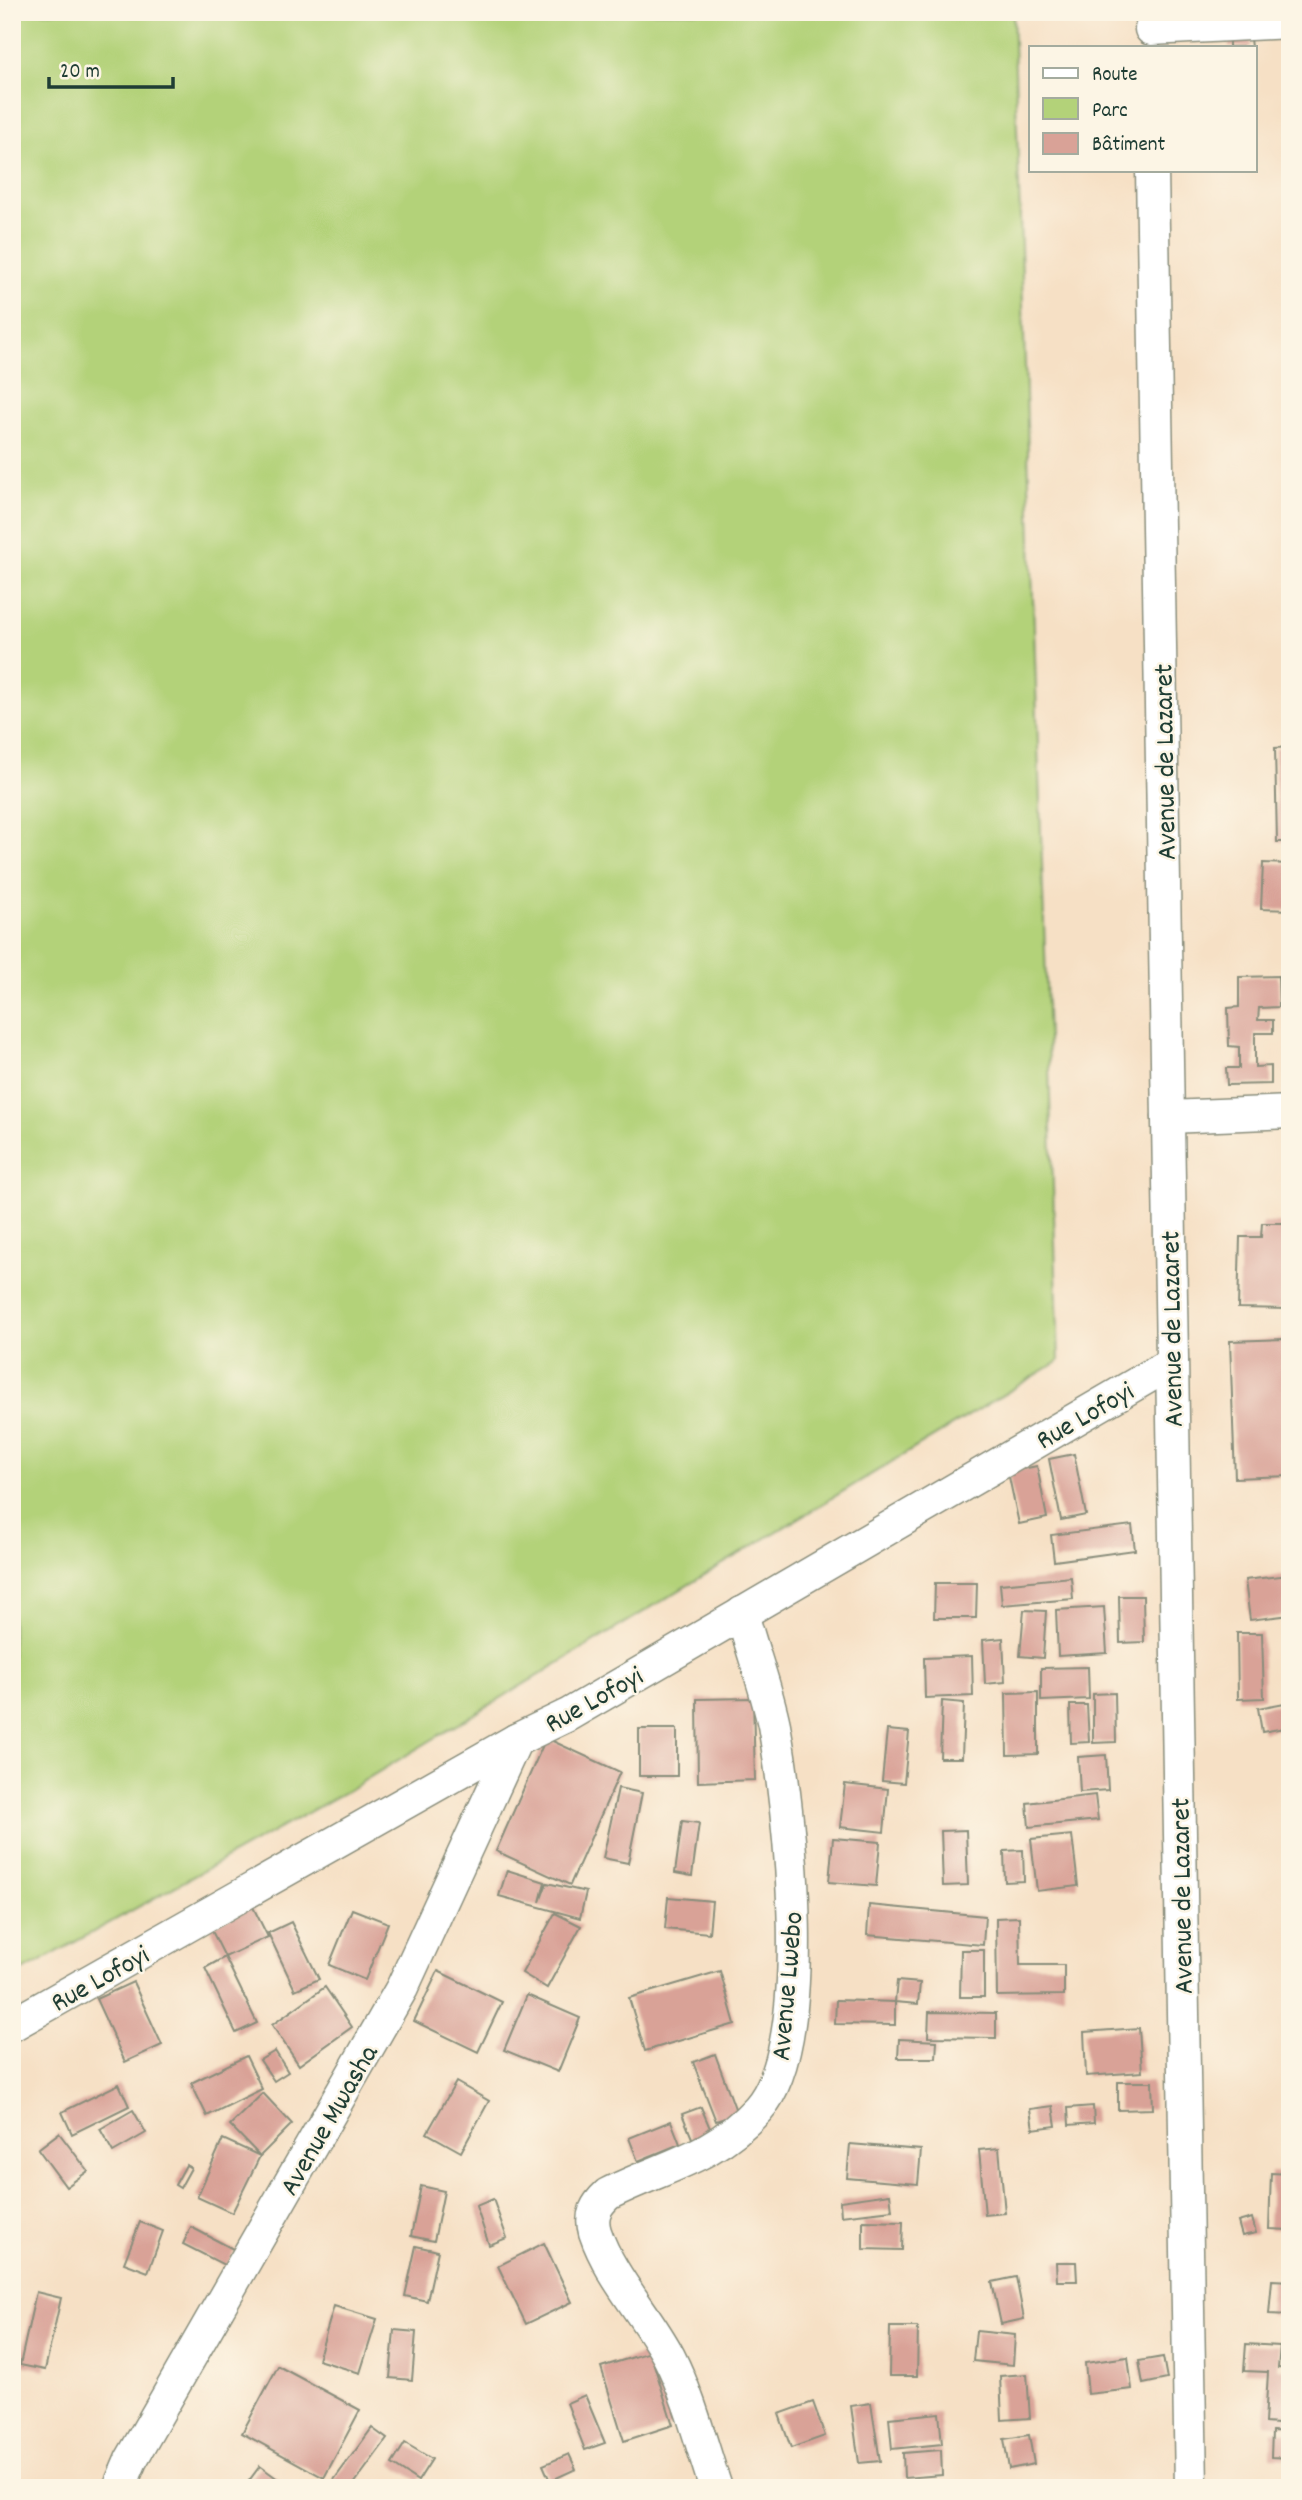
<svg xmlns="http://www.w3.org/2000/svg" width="1302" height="2500" font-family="Dekko,sans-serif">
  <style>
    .green { fill: #b3d279; stroke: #698856; stroke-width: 2 }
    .building { fill: #d9a297 }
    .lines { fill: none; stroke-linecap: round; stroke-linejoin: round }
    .street-casing { stroke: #8a8e7c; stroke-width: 35 }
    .street { stroke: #fff; stroke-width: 32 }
    .labels { text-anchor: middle; stroke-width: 5; stroke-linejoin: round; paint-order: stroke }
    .street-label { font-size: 28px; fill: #1f3d34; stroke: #fcf5e5 }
  </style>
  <rect width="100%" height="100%" fill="#fcf5e5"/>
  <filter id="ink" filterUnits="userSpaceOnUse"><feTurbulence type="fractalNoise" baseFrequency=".0143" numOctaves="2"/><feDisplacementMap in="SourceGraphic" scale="14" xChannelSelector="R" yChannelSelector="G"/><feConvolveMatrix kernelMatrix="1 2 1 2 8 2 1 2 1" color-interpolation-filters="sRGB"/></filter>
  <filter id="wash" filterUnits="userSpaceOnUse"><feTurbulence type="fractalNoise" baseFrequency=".00686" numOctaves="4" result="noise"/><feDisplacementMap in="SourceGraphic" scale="28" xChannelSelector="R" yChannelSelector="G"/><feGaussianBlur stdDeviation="1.57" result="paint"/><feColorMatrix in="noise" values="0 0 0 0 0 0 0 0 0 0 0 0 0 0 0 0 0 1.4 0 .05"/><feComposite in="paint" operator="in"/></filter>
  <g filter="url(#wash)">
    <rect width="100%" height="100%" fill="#f6e0c5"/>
    <polygon class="green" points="12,12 1013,12 1059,1361 347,1791 12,1977"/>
    <g id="blocks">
      <g class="building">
        <polygon points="1250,39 1251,47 1229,47 1229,41"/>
        <polygon points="1290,747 1290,842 1277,842 1275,748"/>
        <polygon points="1263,863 1290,864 1290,910 1261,909"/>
        <polygon points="1278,976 1279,1007 1259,1008 1258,1020 1273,1020 1273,1033 1255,1033 1255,1067 1271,1066 1271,1084 1227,1085 1226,1068 1239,1068 1239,1047 1229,1046 1228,1008 1239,1007 1239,977"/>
        <polygon points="1262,1223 1289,1223 1290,1309 1238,1308 1240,1237 1261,1237"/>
        <polygon points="1284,1339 1290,1476 1235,1478 1230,1341"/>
        <polygon points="1074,1454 1086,1515 1061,1520 1049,1459"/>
        <polygon points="1037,1466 1047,1518 1019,1524 1008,1472"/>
        <polygon points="1132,1525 1135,1550 1054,1561 1051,1535"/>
        <polygon points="1290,1575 1290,1615 1250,1620 1245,1580"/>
        <polygon points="1071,1577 1073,1599 1002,1605 1000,1584"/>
        <polygon points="935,1583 977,1583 976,1618 934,1618"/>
        <polygon points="1119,1596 1143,1596 1144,1642 1120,1643"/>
        <polygon points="1104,1607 1107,1653 1058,1656 1056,1610"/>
        <polygon points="1024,1610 1046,1611 1043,1658 1020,1656"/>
        <polygon points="1237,1633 1262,1633 1264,1698 1238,1699"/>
        <polygon points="1003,1638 1005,1682 985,1684 983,1640"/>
        <polygon points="972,1656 973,1696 925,1698 924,1658"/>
        <polygon points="1088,1667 1089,1699 1041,1701 1041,1668"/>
        <polygon points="1038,1692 1038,1754 1007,1755 1006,1693"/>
        <polygon points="1115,1693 1116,1742 1093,1743 1093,1694"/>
        <polygon points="753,1698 755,1780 698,1782 697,1699"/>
        <polygon points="942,1701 964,1703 962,1758 940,1758"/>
        <polygon points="1290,1702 1290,1727 1262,1732 1258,1708"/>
        <polygon points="1070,1705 1087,1705 1089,1742 1071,1743"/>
        <rect x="639" y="1729" width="38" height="47"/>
        <polygon points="887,1730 909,1732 904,1783 882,1781"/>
        <polygon points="546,1738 620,1772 570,1885 496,1851"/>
        <polygon points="1106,1755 1108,1790 1080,1792 1078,1757"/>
        <polygon points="845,1784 888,1789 884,1832 840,1827"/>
        <polygon points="618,1788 642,1793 628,1863 603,1858"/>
        <polygon points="1095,1795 1098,1820 1029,1827 1027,1803"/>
        <polygon points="682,1821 699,1823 692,1876 675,1873"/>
        <polygon points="966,1830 968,1885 943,1886 941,1831"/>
        <polygon points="1072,1835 1078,1886 1037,1891 1031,1839"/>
        <polygon points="833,1838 880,1842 876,1886 829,1882"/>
        <polygon points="1023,1850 1024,1881 1005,1882 1004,1851"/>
        <polygon points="507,1870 545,1882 540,1902 547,1883 586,1892 580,1918 499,1896"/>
        <polygon points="668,1897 712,1901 709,1933 665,1929"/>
        <polygon points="869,1905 985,1916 983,1945 867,1935"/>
        <polygon points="253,1907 268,1937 225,1957 210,1927"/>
        <polygon points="352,1909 388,1923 365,1980 329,1965"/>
        <polygon points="555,1913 581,1926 547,1988 522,1973"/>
        <polygon points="1019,1917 1020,1965 1064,1965 1064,1995 997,1996 996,1918"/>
        <polygon points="291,1922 319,1979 295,1990 268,1933"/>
        <polygon points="961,1950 984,1950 984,1997 960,1997"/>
        <polygon points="225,1957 257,2023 236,2033 205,1968"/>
        <polygon points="438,1971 502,2002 478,2052 414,2021"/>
        <polygon points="720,1971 735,2024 645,2051 629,1998"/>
        <polygon points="897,1981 920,1983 918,2004 895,2002"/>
        <polygon points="133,1982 162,2045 125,2062 96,1999"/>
        <polygon points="325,1987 352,2027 299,2065 272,2025"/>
        <polygon points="527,1995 580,2018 558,2072 504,2050"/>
        <polygon points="836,2000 895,2002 895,2025 835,2024"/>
        <polygon points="929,2012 996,2013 996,2038 928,2037"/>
        <polygon points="1139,2028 1142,2072 1086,2076 1084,2032"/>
        <polygon points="899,2039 937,2041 936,2058 898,2058"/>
        <polygon points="275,2051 288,2072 274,2081 260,2060"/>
        <polygon points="715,2054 737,2114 716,2121 693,2062"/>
        <polygon points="246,2056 262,2089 207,2116 191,2083"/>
        <polygon points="456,2082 489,2101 461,2152 427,2133"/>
        <polygon points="1118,2082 1152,2082 1153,2109 1118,2110"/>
        <polygon points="119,2084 129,2106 72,2134 62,2112"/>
        <polygon points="263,2093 292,2124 260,2156 232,2213 197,2197 223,2139 260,2156 230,2125"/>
        <polygon points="1053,2106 1056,2126 1033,2129 1030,2109"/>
        <polygon points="1093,2106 1094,2123 1069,2125 1068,2108"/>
        <polygon points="701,2107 715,2140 696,2148 682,2114"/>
        <polygon points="133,2110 146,2133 113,2152 100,2129"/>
        <polygon points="671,2121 680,2144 638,2161 629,2138"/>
        <polygon points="59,2133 88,2171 66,2187 38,2149"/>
        <polygon points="850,2144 921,2150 918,2184 847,2178"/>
        <polygon points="999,2148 1005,2213 985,2215 979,2150"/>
        <polygon points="186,2165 191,2168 180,2188 175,2185"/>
        <polygon points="1271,2173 1290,2174 1290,2230 1269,2229"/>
        <polygon points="421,2186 444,2191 434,2241 411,2236"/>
        <polygon points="890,2194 892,2210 841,2216 840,2201"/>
        <polygon points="493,2199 507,2238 489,2245 476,2206"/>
        <polygon points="1252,2218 1256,2233 1242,2236 1238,2222"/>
        <polygon points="863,2221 903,2222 902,2250 863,2249"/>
        <polygon points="140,2222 163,2231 148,2272 124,2263"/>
        <polygon points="191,2227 235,2250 226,2266 183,2244"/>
        <polygon points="544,2243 572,2302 526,2324 498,2266"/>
        <polygon points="416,2246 438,2251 427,2301 405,2296"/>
        <polygon points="1056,2262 1076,2262 1077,2281 1057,2281"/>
        <polygon points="1016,2277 1024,2319 1001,2324 992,2282"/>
        <polygon points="1272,2280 1290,2281 1290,2315 1269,2314"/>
        <polygon points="36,2292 61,2298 45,2370 20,2365"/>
        <polygon points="334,2306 377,2319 360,2373 318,2360"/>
        <polygon points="890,2327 918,2327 917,2376 889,2376"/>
        <polygon points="394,2330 416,2332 412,2380 390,2378"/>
        <polygon points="976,2331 1015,2335 1013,2365 973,2361"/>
        <polygon points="1246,2344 1280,2346 1278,2368 1290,2369 1290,2425 1265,2423 1268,2372 1244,2371"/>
        <polygon points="650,2352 673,2425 624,2441 601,2367"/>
        <polygon points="1128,2357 1132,2389 1088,2394 1085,2363"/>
        <polygon points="1163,2357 1167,2379 1143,2384 1139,2361"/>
        <polygon points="278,2366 360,2410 324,2478 242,2433"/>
        <polygon points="1027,2374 1030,2418 1002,2420 1000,2376"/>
        <polygon points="585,2395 605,2443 585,2450 567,2403"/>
        <polygon points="12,2398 22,2404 12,2421"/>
        <polygon points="813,2402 825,2436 791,2448 779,2414"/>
        <polygon points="871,2403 880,2461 859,2463 851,2406"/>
        <polygon points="939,2413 942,2444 892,2449 889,2418"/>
        <polygon points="372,2428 387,2439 351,2488 328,2488"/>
        <polygon points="1272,2431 1290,2432 1290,2458 1271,2457"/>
        <polygon points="1029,2435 1034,2464 1009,2469 1004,2439"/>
        <polygon points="405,2443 432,2459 418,2481 392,2464"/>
        <polygon points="941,2450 942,2475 904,2478 903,2453"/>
        <polygon points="569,2454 576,2469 550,2481 543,2465"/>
        <polygon points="260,2466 290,2488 248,2488 245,2486"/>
      </g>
    </g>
  </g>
  <g filter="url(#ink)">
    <use href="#blocks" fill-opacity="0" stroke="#8a8e7c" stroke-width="2"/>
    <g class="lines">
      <defs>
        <g id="street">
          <polyline points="1151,29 1290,22"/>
          <polyline points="1152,170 1191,2488"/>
          <polyline points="1168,1117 1290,1112"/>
          <polyline points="12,2025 516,1740 568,1715 1170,1364"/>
          <polyline points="119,2488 131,2460 402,1988 516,1740"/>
          <path d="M716,2488C701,2444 690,2398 669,2357C647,2315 610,2277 595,2232C590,2215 596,2205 608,2194C665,2165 711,2160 758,2109C817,2044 789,1809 774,1725C766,1687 752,1651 742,1613"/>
        </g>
      </defs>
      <use href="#street" class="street-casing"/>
      <use href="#street" class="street"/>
    </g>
  </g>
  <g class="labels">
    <g class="street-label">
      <text transform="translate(1163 762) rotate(-91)" y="10">Avenue de Lazaret</text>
      <text transform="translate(1170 1329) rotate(-91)" y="10">Avenue de Lazaret</text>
      <text transform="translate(1084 1414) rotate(-30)" y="10">Rue Lofoyi</text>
      <text transform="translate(593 1698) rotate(-29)" y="10">Rue Lofoyi</text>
      <text transform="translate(1180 1896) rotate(-91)" y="10">Avenue de Lazaret</text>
      <text transform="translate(99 1977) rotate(-29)" y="10">Rue Lofoyi</text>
      <text transform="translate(785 1986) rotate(-85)" y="10">Avenue Lwebo</text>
      <text transform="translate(327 2119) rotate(-60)" y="10">Avenue Mwasha</text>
    </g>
  </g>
  <rect width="1302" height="2500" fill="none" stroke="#fcf5e5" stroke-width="42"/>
  <rect x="1029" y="46" width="228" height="126" fill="#fcf5e5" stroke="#a4ab9e" stroke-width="2"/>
  <rect x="1043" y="68" width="35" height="10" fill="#ffffff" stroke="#a4ab9e" stroke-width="2"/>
  <text x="1092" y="80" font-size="21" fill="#1f3d34">Route</text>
  <rect x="1043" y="98" width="35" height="21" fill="#b3d279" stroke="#a4ab9e" stroke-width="2"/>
  <text x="1092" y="116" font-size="21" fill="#1f3d34">Parc</text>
  <rect x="1043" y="133" width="35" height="21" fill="#d9a297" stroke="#a4ab9e" stroke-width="2"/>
  <text x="1092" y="150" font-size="21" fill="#1f3d34">Bâtiment</text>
  <path d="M49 77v10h124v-10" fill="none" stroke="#1f3d34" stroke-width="3.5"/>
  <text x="60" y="77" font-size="21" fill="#1f3d34" stroke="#fcf5e5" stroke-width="5" paint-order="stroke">20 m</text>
</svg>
